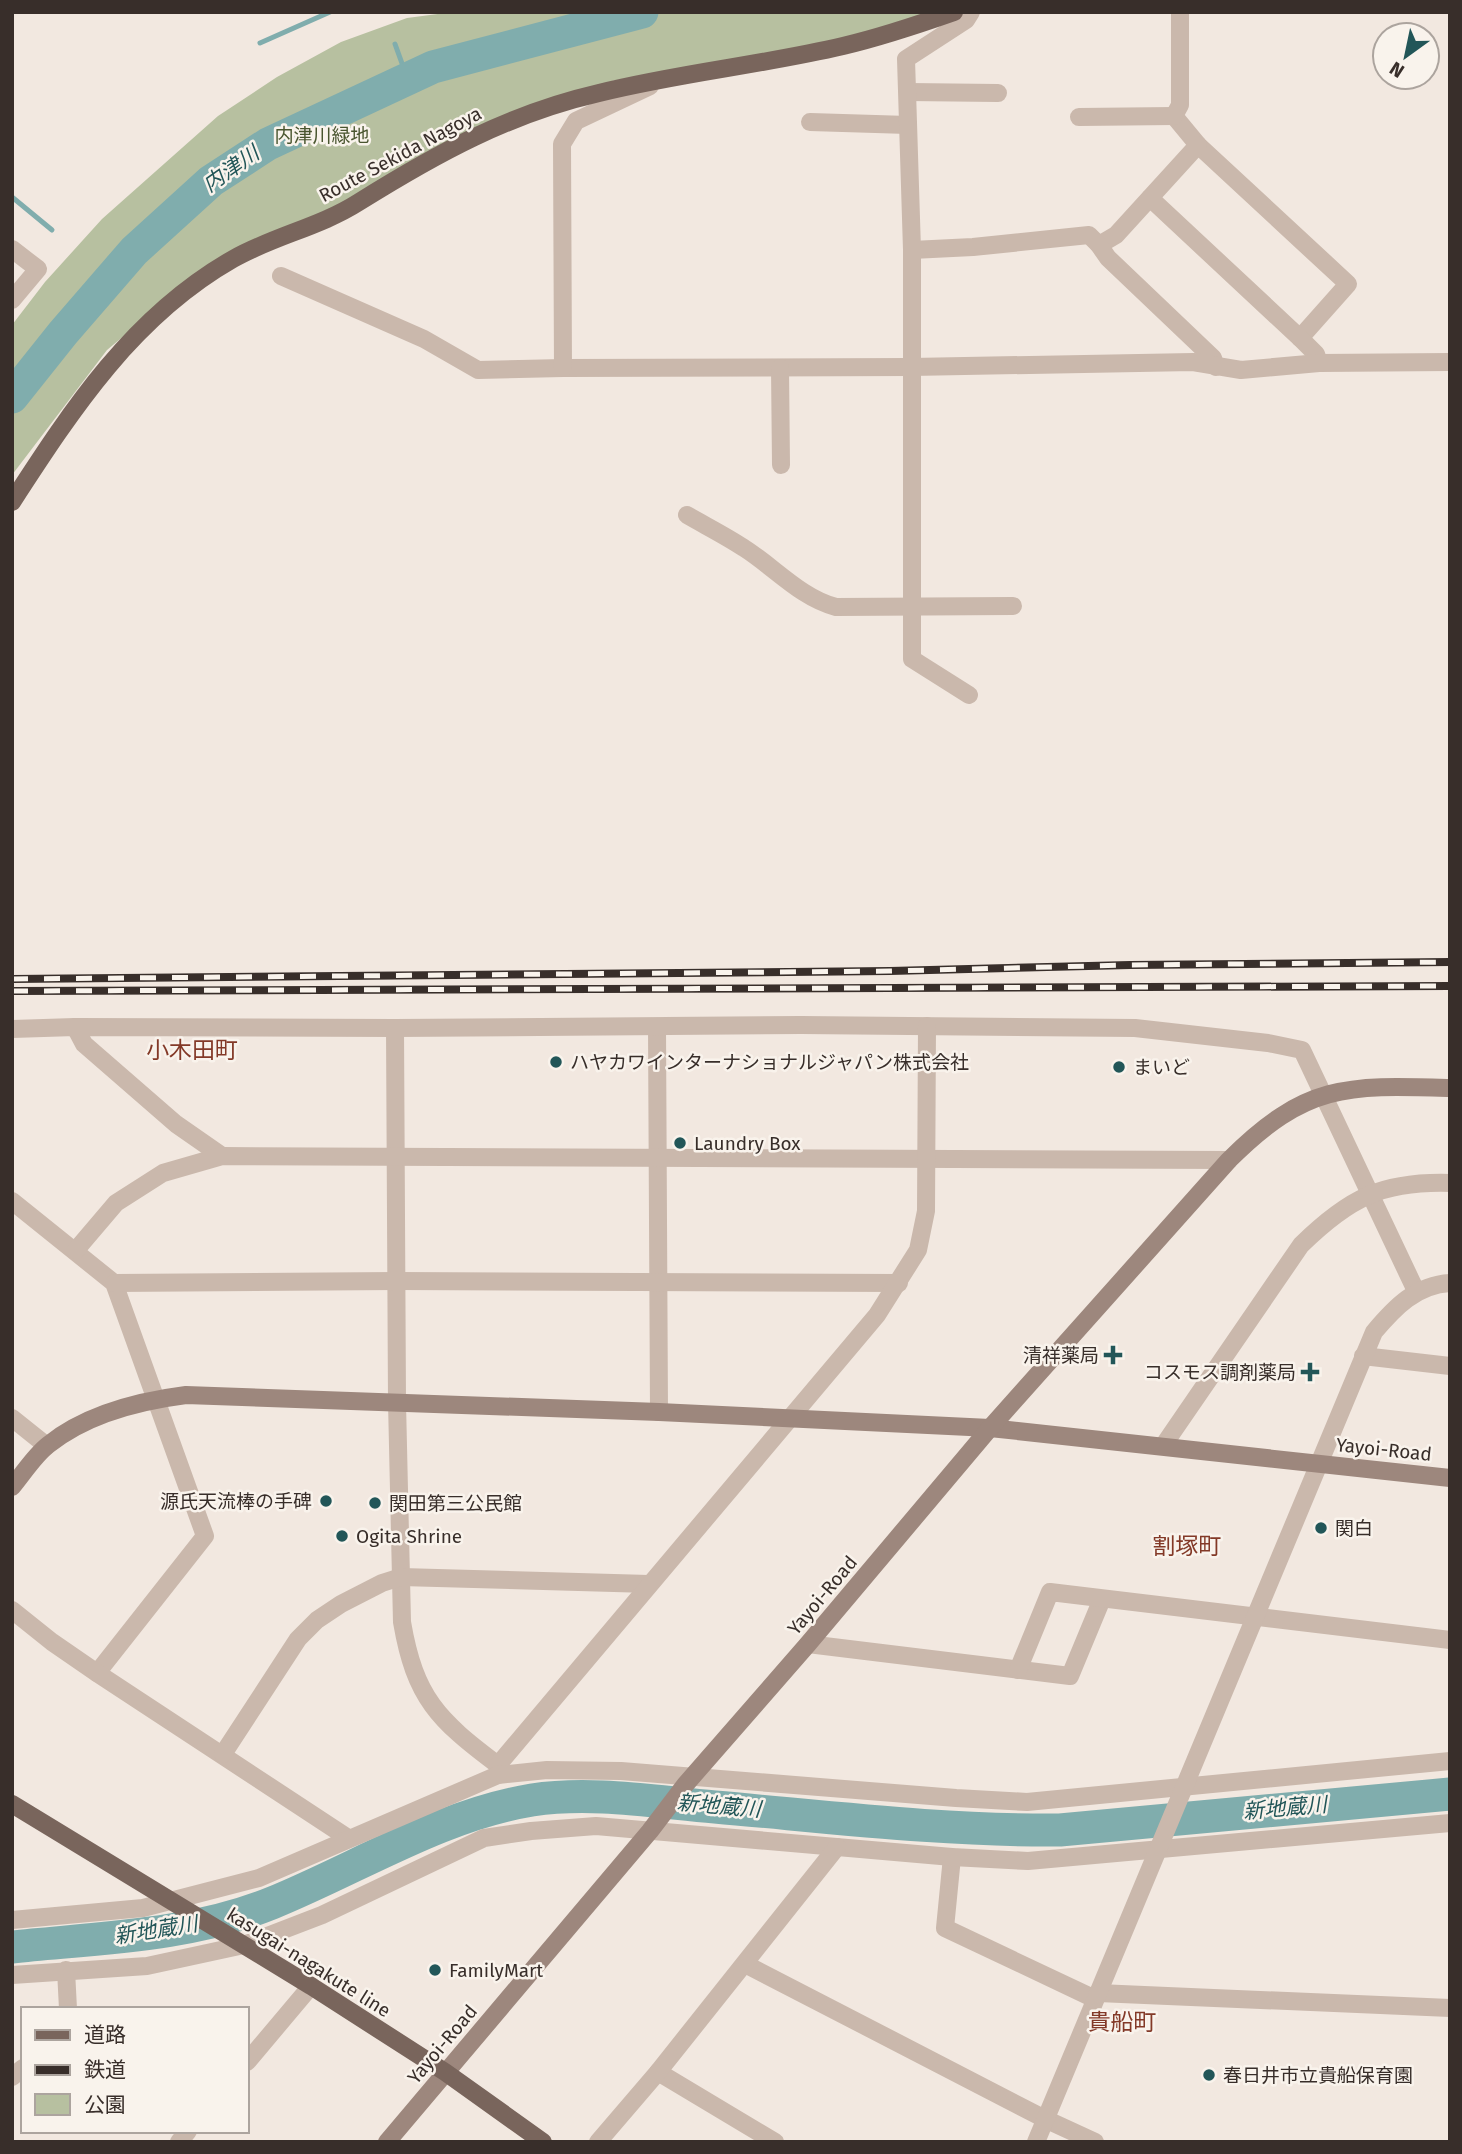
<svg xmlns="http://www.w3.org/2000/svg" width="1462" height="2154" font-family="'Fira Sans','Noto Sans JP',sans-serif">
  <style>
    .green { fill: #b7c0a0 }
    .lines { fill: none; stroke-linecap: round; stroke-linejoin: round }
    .stream { stroke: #80adad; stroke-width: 5 }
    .river { stroke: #80adad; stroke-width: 33 }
    .street { stroke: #cab8ac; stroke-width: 18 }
    .secondary { stroke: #9d877d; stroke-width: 18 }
    .primary { stroke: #79655c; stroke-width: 18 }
    .rail-casing { stroke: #382e2a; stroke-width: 8 }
    .rail { stroke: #f9f3ec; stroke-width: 5; stroke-dasharray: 16; stroke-linecap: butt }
    .poi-dot { fill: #225658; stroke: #f9f3ec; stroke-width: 2.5 }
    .labels { text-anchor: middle; stroke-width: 5; stroke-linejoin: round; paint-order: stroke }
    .park-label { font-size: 19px; fill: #49552f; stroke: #f9f3ec }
    .street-label { font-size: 19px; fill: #382e2a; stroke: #f9f3ec }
    .poi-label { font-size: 19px; fill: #382e2a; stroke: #f9f3ec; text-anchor: start }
    .water-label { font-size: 21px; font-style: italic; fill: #225658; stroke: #f9f3ec }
    .quarter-label { font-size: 23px; fill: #833927; stroke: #f9f3ec }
  </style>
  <rect width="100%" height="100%" fill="#f2e8e0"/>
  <polygon class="green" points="453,12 930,12 894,25 822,43 612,81 199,273 107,350 12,475 12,325 45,282 102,219 218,116 277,77 341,42 407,18"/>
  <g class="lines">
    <g class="stream">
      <polyline points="260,43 330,12"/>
      <polyline points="395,44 408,80"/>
      <polyline points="12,197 52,230"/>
    </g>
    <g class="river">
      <polyline points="12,397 63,333 134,251 211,181 268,144 433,67 642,12"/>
      <path d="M12,1947C99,1938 191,1936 272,1903C358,1868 440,1815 532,1800C592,1791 655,1802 715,1807C830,1817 944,1831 1060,1830L1450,1794"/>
    </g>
    <g class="street">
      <polyline points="1180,12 1180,105 1174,116 1198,145 1348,284 1300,338"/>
      <polyline points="908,92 998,93"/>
      <polyline points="1079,117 1174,116"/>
      <polyline points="810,122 908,125"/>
      <polyline points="1150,198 1300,338 1316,354 1319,363"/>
      <polyline points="1099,245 1116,235 1198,145"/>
      <polyline points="12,249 38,269 12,300"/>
      <polyline points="912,250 973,247 1089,235 1099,245 1108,258 1213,358 1216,367"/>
      <polyline points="281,276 424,339 478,370 563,368 911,367 1193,362 1241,370 1319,363 1450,362"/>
      <polyline points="563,368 562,144 576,121 650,86"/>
      <polyline points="780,368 781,465"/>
      <path d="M687,515C706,526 726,536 744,548C774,567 801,598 836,607L1013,606"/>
      <polyline points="969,695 912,659 912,250 906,59 966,20 971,12"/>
      <polyline points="75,1027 84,1044 176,1124 222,1156"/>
      <polyline points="657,1027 659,1412"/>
      <path d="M395,1028L397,1402L402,1622C415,1698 438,1720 498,1765"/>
      <polyline points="12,1029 75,1027 395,1028 801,1025 1135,1028 1268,1043 1302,1050 1416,1291"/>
      <polyline points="12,1201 114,1283 205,1536 97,1673"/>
      <polyline points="76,1250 116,1203 163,1173 222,1156 1229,1160"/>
      <polyline points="114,1283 397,1281 899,1283"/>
      <polyline points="1363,1356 1450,1366"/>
      <polyline points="12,1418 47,1446"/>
      <path d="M1163,1446L1301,1245C1349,1198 1382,1181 1450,1183"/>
      <polyline points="12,1610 52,1642 97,1673 348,1838"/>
      <polyline points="808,1644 1070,1676 1102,1599"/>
      <polyline points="1018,1670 1050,1592 1450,1640"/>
      <polyline points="223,1754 298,1639 317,1620 341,1604 382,1583 401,1577 649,1584"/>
      <polyline points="498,1775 498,1765 877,1315 918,1250 926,1211 927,1026"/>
      <polyline points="952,1857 945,1928 1095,1999"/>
      <polyline points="12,1920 143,1908 259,1878 498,1775 547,1770 621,1771 956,1798 1027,1802 1450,1761"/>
      <polyline points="745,1964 1045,2119 1095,2142"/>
      <polyline points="66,1970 68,2009"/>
      <polyline points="12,1975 147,1966 244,1945 322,1915 484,1838 531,1831 596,1826 952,1857 1028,1861 1450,1823"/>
      <polyline points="1098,1993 1450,2008"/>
      <polyline points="247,2062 311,1986"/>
      <polyline points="658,2072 775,2142"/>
      <polyline points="12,2077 23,2068"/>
      <polyline points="179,2142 188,2131"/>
      <polyline points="598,2142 658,2072 837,1847"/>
      <path d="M1036,2142L1374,1332C1395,1307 1416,1285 1450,1283"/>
    </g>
    <g class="secondary">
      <path d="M12,1487C23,1474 34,1456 48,1445C85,1415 139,1401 186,1395L659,1412L990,1428L1450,1478"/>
      <path d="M387,2142L650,1831L685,1785L808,1644L990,1428L1229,1160C1306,1083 1347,1085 1450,1088"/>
    </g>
    <g class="primary">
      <path d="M12,502C73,408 133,316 233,259C273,236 320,227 359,202C436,154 508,114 599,93C679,73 762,65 843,46C881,37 917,25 954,12"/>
      <polyline points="12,1804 311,1986 445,2072 543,2142"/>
    </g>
    <defs>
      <g id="rail">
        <polyline points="12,979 890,971 1130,965 1450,962"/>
        <polyline points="12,991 1450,986"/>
      </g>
    </defs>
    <use href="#rail" class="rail-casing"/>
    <use href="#rail" class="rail"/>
  </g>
  <g class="poi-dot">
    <circle cx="556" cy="1062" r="7"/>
    <circle cx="1119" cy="1067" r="7"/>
    <circle cx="680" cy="1143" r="7"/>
    <path d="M1109.5 1344.5h7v7h7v7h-7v7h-7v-7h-7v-7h7z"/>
    <path d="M1306.5 1361.5h7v7h7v7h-7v7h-7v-7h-7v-7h7z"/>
    <circle cx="326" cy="1501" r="7"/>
    <circle cx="375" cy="1503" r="7"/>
    <circle cx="1321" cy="1528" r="7"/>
    <circle cx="342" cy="1536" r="7"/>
    <circle cx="435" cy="1970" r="7"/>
    <circle cx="1209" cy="2075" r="7"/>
  </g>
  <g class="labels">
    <g class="park-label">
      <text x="322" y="142">内津川緑地</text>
    </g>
    <g class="street-label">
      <text transform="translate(400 154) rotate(-28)" y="7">Route Sekida Nagoya</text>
      <text transform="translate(1384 1449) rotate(6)" y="7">Yayoi-Road</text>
      <text transform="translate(822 1595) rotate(-50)" y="7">Yayoi-Road</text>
      <text transform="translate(309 1962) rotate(32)" y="7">kasugai-nagakute line</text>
      <text transform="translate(442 2044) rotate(-50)" y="7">Yayoi-Road</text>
    </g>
    <g class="poi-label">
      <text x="570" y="1069">ハヤカワインターナショナルジャパン株式会社</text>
      <text x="1133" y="1074">まいど</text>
      <text x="694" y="1150">Laundry Box</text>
      <text x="1099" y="1362" text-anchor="end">清祥薬局</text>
      <text x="1296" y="1379" text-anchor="end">コスモス調剤薬局</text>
      <text x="312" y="1508" text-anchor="end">源氏天流棒の手碑</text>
      <text x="389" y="1510">関田第三公民館</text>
      <text x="1335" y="1535">関白</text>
      <text x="356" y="1543">Ogita Shrine</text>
      <text x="449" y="1977">FamilyMart</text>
      <text x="1223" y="2082">春日井市立貴船保育園</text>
    </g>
    <g class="water-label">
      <text transform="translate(231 169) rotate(-35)" y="7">内津川</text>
      <text transform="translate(719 1806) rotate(5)" y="7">新地蔵川</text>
      <text transform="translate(1285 1808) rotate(-5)" y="7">新地蔵川</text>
      <text transform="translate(156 1930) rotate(-9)" y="7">新地蔵川</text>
    </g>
    <g class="quarter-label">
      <text x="192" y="1058">小木田町</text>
      <text x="1187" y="1554">割塚町</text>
      <text x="1122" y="2030">貴船町</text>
    </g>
  </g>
  <rect width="1462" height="2154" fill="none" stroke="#382e2a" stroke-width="28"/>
  <rect x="21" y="2007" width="228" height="126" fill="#f9f3ec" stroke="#aca49e" stroke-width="2"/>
  <rect x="35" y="2030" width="35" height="10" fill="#79655c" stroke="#aca49e" stroke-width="2"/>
  <text x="84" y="2042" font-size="21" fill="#382e2a">道路</text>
  <rect x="35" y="2065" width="35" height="10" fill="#382e2a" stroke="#aca49e" stroke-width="2"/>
  <text x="84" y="2077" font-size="21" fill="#382e2a">鉄道</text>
  <rect x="35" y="2094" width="35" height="21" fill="#b7c0a0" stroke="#aca49e" stroke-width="2"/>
  <text x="84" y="2112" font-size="21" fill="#382e2a">公園</text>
  <g transform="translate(1406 56) rotate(213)"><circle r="33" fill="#f9f3ec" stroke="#aca49e" stroke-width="2"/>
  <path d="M0-5L12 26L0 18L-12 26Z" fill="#225658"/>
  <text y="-10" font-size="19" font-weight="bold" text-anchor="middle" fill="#382e2a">N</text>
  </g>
</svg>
